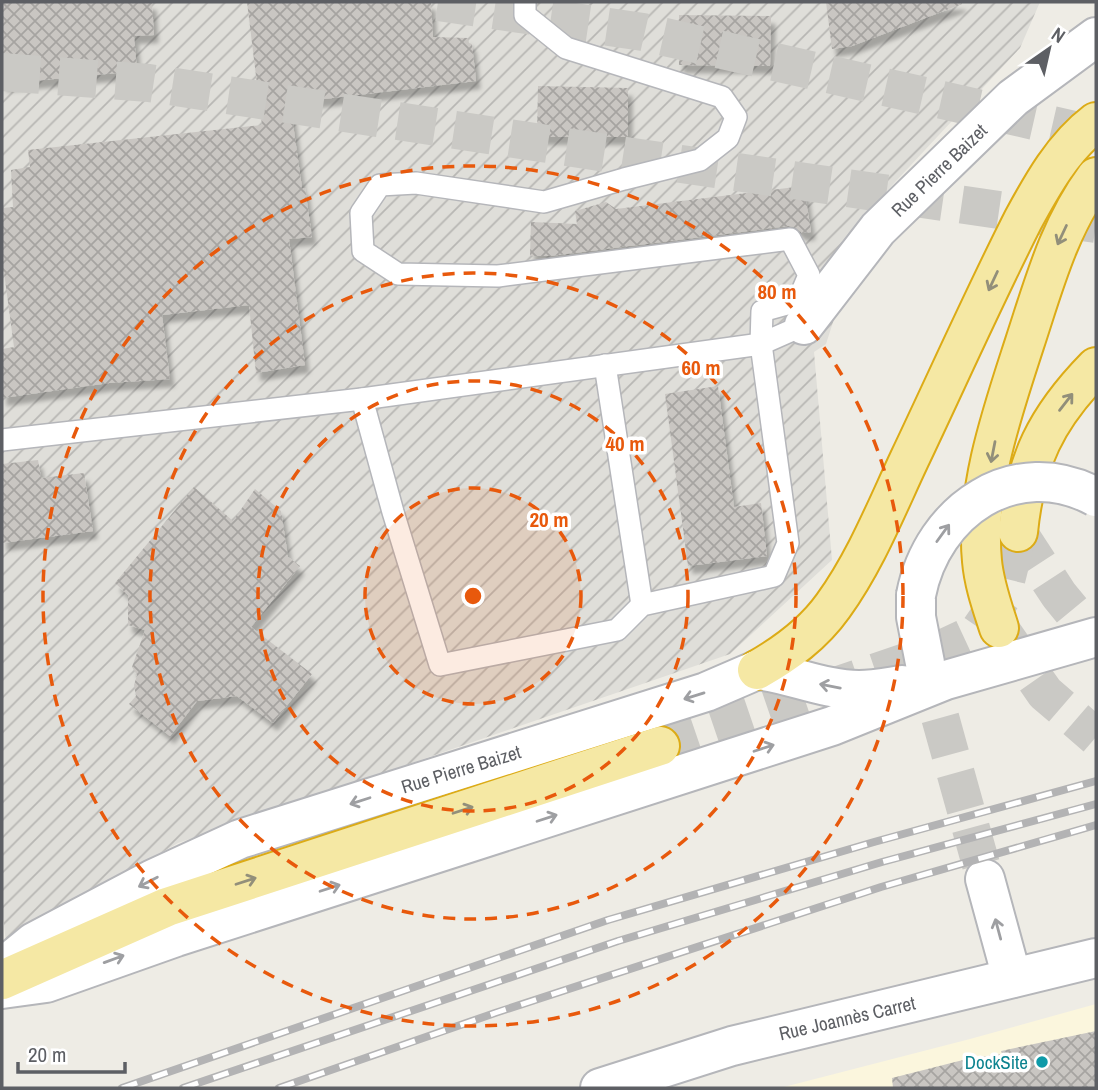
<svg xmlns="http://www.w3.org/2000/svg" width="1098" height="1090" font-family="'Archivo Narrow',sans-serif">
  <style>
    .commercial { fill: #fbf6dd }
    .industrial { fill: url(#industrial-furrows) }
    .building { fill: url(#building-cross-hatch); filter: url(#shadow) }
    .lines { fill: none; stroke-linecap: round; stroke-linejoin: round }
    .minor-tunnel { stroke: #cac9c5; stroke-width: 38; stroke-dasharray: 38 19; stroke-linecap: butt }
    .trunk-tunnel { stroke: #cac9c5; stroke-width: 38; stroke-dasharray: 38 19; stroke-linecap: butt }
    .service-casing { stroke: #b5b6ba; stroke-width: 24 }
    .minor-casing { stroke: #b5b6ba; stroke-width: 42 }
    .tertiary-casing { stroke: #b5b6ba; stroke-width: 42 }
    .trunk-casing { stroke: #dcab16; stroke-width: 42 }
    .service { stroke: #fff; stroke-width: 21 }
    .minor { stroke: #fff; stroke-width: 38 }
    .tertiary { stroke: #fff; stroke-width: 38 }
    .trunk { stroke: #f5e8a4; stroke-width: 38 }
    .rail-casing { stroke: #b3b3b4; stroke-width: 8 }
    .rail { stroke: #fff; stroke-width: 5; stroke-dasharray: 16; stroke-linecap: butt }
    .minor-bridge-casing { stroke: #b5b6ba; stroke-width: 42; stroke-linecap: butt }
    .minor-bridge { stroke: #fff; stroke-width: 38 }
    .oneway { stroke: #928f7a }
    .oneway2 { stroke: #9e9fa2 }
    .ring { fill: none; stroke: #e8590c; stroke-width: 3.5; stroke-dasharray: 12 9 }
    .culture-dot { fill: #0f9aa8; stroke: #fff; stroke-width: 2.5 }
    .labels { text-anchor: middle; stroke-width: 7; stroke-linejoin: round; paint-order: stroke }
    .street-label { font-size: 19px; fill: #5d5f64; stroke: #fff }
    .culture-label { font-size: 19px; fill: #0d838f; stroke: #fff; text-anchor: end }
    .centre { fill: #e8590c; stroke: #fff; stroke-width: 3.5 }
    .ring-label { font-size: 21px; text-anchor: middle; font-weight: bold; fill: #e8590c; stroke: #fff; stroke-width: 7; stroke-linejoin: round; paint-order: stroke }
  </style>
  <defs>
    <pattern id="industrial-furrows" width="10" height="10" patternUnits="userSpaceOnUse" patternTransform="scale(1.75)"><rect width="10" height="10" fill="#dfded9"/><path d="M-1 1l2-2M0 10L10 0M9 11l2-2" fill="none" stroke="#b8b7b4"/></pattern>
    <pattern id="building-cross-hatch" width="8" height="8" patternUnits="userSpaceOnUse" patternTransform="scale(1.75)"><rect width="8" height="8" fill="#c9c6c2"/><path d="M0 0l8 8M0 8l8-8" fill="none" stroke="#a6a4a1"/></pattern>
    <filter id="shadow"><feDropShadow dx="4.5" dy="8" stdDeviation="2" flood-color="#0004"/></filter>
  </defs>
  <rect width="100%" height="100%" fill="#eeece5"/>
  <polygon class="commercial" points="1096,1004 1096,1088 780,1088 970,1039"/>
  <polygon class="industrial" points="2,2 1040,2 1020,48 869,210 826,344 814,352 832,560 730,654 178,843 6,943 2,907"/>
  <g class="building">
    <polygon points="2,2 152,2 154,35 134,36 137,71 2,84"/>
    <polygon points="247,2 431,2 433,37 468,38 469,43 472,44 476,81 290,103 302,188 305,188 312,237 289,239 305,365 256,373 249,305 162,315 170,379 109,383 2,398 2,349 14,347 4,272 2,272 2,208 13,207 11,170 30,167 28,150 262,125"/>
    <polygon points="826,2 961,2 962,4 852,46 832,49"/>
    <polygon points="679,15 771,16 770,66 679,65"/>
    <polygon points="538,86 628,88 628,137 537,137"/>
    <polygon points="804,186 811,232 802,233 795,227 788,226 550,256 530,256 531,222 577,224 575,211 606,202 616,209"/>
    <polygon points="718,386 734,507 761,503 767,556 688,566 665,394"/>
    <polygon points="38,460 41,478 84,473 93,531 2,543 2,464"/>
    <polygon points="194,487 233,521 255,489 281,511 288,557 300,566 251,627 312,674 273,723 237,696 197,701 170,736 129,704 136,696 134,685 137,675 132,667 145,630 128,625 128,595 115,583"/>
    <polygon points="1096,1031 1096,1088 893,1088 892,1078 967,1059 1002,1054 1001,1051"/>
  </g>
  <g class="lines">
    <polyline class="minor-tunnel" points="925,663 985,879"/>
    <g class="trunk-tunnel">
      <polyline points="438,2 643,32 1096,135"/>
      <polyline points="2,72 149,83 626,156 1096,224"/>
      <polyline points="1018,532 1059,595 1096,640"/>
      <polyline points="1003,633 1045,693 1096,737"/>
      <polyline points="660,746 935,652 978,632 1002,597 1018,532"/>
    </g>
    <defs>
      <g id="service">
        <polyline points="605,365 642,605"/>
        <polyline points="362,399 393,512 440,665 617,630 642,605 774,576 788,543 761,344 762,311 798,301 809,275 790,239 498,276 398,274 363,251 361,213 380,185 416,183 544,202 624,179 700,160 728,138 736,117 722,97 566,48 525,15 525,2"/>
        <polyline points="2,440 362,399 761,344 804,325"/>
      </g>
      <g id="minor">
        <polyline points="804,325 878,229 1013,98 1096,37"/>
        <polyline points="916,595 916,617 925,663"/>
        <path d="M757,670C791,674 824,690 859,690C873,690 888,687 902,685"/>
        <polyline points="985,879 1012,978"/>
        <polyline points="2,989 46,983 176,937 832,726 946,680 1096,637"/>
      </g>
      <g id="tertiary">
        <polyline points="2,968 34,942 153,879 240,839 706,692 757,670"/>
        <polyline points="600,1088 732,1046 1096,958"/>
      </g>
      <g id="trunk">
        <path d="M1018,532C1025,461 1046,418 1096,367"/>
        <path d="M999,628C992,606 984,584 982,561C975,489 1003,410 1025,342C1044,284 1059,227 1096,177"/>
        <path d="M757,670C787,653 813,634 833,606C865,562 886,509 909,460C947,380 983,299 1023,220C1042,185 1063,147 1096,122"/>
        <polyline points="2,980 167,907 660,746"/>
      </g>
    </defs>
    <use href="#service" class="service-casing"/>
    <use href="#minor" class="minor-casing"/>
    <use href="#tertiary" class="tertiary-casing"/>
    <use href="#trunk" class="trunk-casing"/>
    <use href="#service" class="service"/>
    <use href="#minor" class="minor"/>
    <use href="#tertiary" class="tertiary"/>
    <use href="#trunk" class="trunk"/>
    <defs>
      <g id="rail">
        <polyline points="122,1088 608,920 874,842 1096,781"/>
        <polyline points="183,1088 618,941 882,862 1096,804"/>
        <polyline points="279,1088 495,1013 881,887 1096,825"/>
      </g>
    </defs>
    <use href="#rail" class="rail-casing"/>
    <use href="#rail" class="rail"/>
    <defs>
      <path id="minor-bridge" d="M916,595C932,511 1015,453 1096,497"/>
    </defs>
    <use href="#minor-bridge" class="minor-bridge-casing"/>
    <use href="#minor-bridge" class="minor-bridge"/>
  </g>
  <defs><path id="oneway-shaft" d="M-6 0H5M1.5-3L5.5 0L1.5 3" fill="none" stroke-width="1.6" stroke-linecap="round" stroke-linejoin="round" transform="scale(1.75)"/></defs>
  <g class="oneway">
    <use href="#oneway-shaft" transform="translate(1062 235) rotate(115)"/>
    <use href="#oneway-shaft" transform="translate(993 281) rotate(115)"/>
    <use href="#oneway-shaft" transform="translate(1066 402) rotate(-52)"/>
    <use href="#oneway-shaft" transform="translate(993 452) rotate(101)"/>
    <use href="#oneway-shaft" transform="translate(463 810) rotate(-18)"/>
    <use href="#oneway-shaft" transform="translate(246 881) rotate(-18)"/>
  </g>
  <g class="oneway2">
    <use href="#oneway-shaft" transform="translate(943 533) rotate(-54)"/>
    <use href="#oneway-shaft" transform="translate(830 686) rotate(-169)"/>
    <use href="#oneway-shaft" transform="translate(694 696) rotate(163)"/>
    <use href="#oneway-shaft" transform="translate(764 748) rotate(-18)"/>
    <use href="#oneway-shaft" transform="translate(360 801) rotate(162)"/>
    <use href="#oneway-shaft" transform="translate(547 818) rotate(-18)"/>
    <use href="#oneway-shaft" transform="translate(148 882) rotate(153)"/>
    <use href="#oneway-shaft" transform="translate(330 888) rotate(-18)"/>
    <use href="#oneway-shaft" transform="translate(998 929) rotate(-105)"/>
    <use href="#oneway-shaft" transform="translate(114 959) rotate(-20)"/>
  </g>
  <circle cx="473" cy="596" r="108" fill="#e8590c" fill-opacity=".12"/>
  <g class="ring">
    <circle cx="473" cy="596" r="108"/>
    <circle cx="473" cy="596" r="215"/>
    <circle cx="473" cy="596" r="323"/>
    <circle cx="473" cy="596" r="430"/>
  </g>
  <circle class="culture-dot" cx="1042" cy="1062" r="7"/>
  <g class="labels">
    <g class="street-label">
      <text transform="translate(939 170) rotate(-44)" y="7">Rue Pierre Baizet</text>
      <text transform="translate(461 769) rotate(-17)" y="7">Rue Pierre Baizet</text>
      <text transform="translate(847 1018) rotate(-13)" y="7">Rue Joannès Carret</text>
    </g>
    <g class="culture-label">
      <text x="1028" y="1069">DockSite</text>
    </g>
  </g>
  <circle cx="473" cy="596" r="10" class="centre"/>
  <g class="ring-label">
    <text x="777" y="299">80 m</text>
    <text x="701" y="375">60 m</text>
    <text x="625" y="451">40 m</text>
    <text x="549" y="527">20 m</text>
  </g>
  <rect width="1098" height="1090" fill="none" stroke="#5d5f64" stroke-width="7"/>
  <g transform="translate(1049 49) rotate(34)" stroke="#ffffff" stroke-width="5" paint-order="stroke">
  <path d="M0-5L12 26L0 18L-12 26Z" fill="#5d5f64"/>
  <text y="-10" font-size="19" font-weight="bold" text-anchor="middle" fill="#5d5f64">N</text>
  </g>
  <path d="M18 1062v10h107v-10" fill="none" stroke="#5d5f64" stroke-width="3.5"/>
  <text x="28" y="1062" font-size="21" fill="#5d5f64" stroke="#ffffff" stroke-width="5" paint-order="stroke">20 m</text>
</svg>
